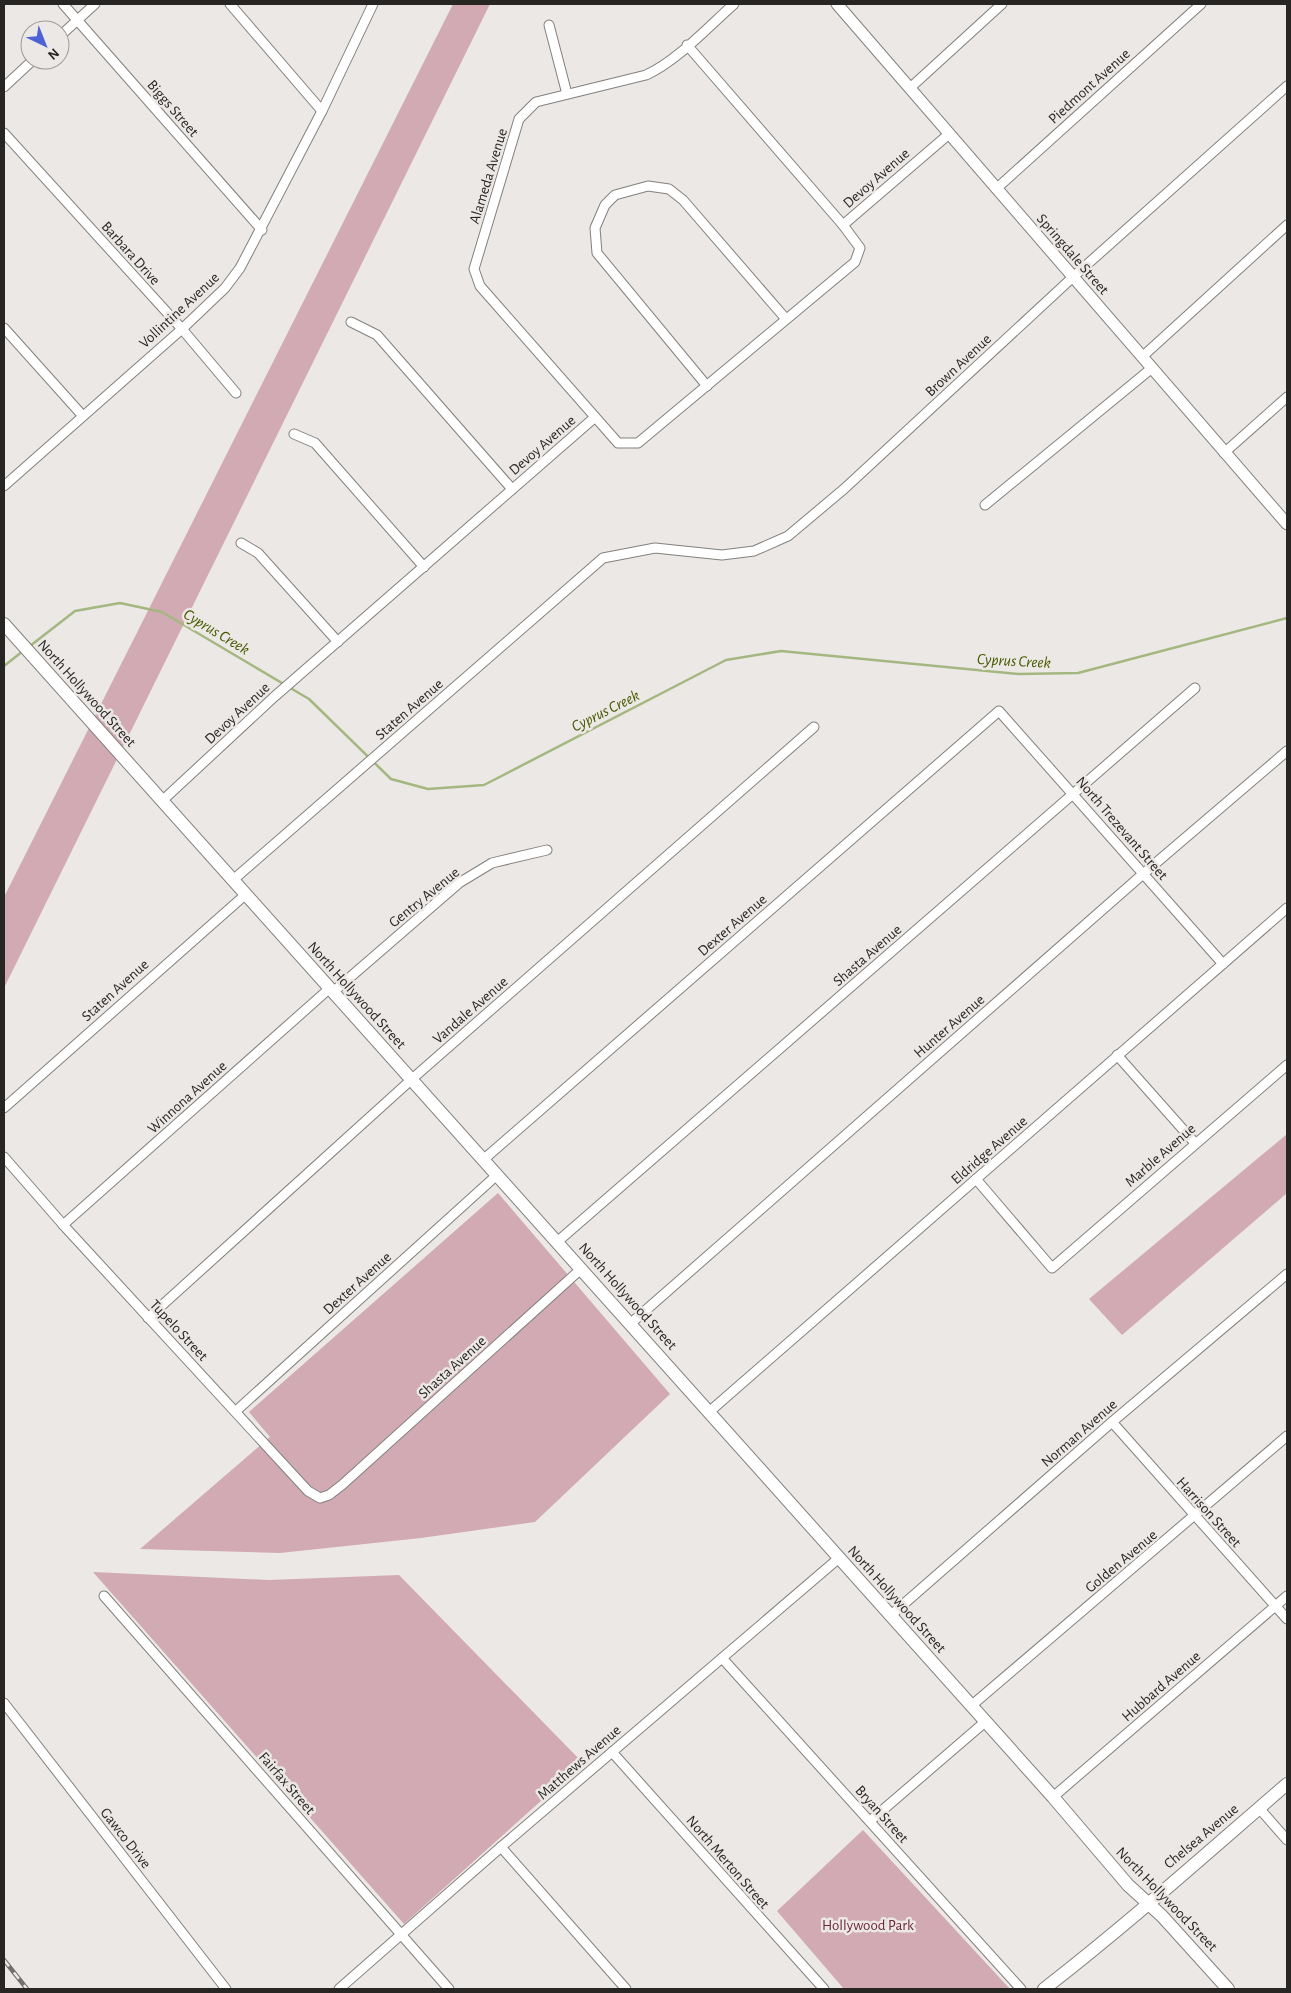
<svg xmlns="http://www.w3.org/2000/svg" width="1291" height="1993" font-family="'Alegreya Sans',sans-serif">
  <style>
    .green { fill: #d1aab3 }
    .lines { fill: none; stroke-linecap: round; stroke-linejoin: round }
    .stream { stroke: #a5b780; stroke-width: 2.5 }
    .minor-casing { stroke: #83807d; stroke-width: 11 }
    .tertiary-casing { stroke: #83807d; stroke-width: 13 }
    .secondary-casing { stroke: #83807d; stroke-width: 14 }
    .minor { stroke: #fff; stroke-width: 9 }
    .tertiary { stroke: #fff; stroke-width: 11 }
    .secondary { stroke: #fff; stroke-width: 12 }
    .rail-casing { stroke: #726f6d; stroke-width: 4.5 }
    .rail { stroke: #ece8e5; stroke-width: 2.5; stroke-dasharray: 8; stroke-linecap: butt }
    .labels { text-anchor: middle; stroke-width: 5; stroke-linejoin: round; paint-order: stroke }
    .street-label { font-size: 15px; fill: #282625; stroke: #ece8e5 }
    .park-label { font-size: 15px; fill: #6d243d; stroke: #ece8e5 }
    .water-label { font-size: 16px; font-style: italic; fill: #475a00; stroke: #ece8e5 }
  </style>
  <rect width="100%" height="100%" fill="#ece8e5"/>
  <g class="green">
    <polygon points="453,4 490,4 4,988 4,897"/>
    <polygon points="1287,1134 1287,1193 1122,1335 1089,1299"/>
    <polygon points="498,1193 670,1394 535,1522 421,1538 280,1553 140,1549 270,1437 249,1412"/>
    <polygon points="93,1572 269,1580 399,1575 583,1763 404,1924"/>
    <polygon points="863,1830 1010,1989 844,1989 777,1911"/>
  </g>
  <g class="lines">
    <g class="stream">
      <polyline points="30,646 75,611 120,603 162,612 309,699 391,779 428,789 484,785 726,660 781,651 1019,674 1078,673 1287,618"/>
      <polyline points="4,666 23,651"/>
    </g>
    <defs>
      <g id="minor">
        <polyline points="63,4 262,230"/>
        <polyline points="230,4 322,111"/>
        <polyline points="549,25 567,94"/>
        <polyline points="60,36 95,4"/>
        <path d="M687,45L843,225L860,248L855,262L638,443H618L480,286L474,269L519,119L536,102L646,75C676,62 709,26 734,4"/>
        <polyline points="4,87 33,60"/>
        <polyline points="910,88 1002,4"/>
        <polyline points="4,133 182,329 236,393"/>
        <polyline points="996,189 1201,4"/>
        <polyline points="843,225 949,134"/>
        <polyline points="351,322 377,335 512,489"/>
        <polyline points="4,328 82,415"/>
        <polyline points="1142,357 1287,225"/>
        <polyline points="707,386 597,253 595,228 605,205 615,195 648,186 669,189 683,200 786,319"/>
        <polyline points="294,434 315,443 424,567"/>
        <polyline points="1224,453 1287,397"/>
        <polyline points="4,486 182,329 225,288 240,268 322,111 373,4"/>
        <polyline points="985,505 1152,368"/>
        <polyline points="241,543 258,553 338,642"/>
        <polyline points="162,801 274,697 594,418"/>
        <polyline points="233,880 603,558 655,548 722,555 754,551 788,536 844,489 1073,277 1287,86"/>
        <polyline points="333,992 459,883 492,863 547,850"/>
        <polyline points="1117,1055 1195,1143"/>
        <polyline points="4,1108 245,895"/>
        <polyline points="4,1157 66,1228 308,1491 320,1498 329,1495 342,1485 581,1269"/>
        <polyline points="483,1160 999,711 1223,964"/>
        <polyline points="976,1179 1052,1268 1287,1065"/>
        <polyline points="63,1225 330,988"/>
        <polyline points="557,1242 1195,688"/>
        <polyline points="148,1318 412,1079 814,727"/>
        <polyline points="630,1324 1143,874 1287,751"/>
        <polyline points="236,1411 497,1175"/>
        <polyline points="709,1412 1287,908"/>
        <polyline points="1112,1422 1287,1619"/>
        <polyline points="104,1596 449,1989"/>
        <polyline points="890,1616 1112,1422 1287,1274"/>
        <polyline points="722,1658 1021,1989"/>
        <polyline points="4,1703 226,1989"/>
        <polyline points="971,1706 1287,1436"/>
        <polyline points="612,1752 824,1989"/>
        <polyline points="1053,1797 1287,1596"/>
        <polyline points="1259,1808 1287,1840"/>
        <polyline points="870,1821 985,1722"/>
        <polyline points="501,1847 626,1989"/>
        <polyline points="339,1989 501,1847 839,1558"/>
      </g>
      <polyline id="tertiary" points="837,4 1287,524"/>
      <g id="secondary">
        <polyline points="4,624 1053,1797 1128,1885 1162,1916 1228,1989"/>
        <path d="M1044,1989C1128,1924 1207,1853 1287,1784"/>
      </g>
    </defs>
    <use href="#minor" class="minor-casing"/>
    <use href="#tertiary" class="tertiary-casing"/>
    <use href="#secondary" class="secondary-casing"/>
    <use href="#minor" class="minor"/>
    <use href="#tertiary" class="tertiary"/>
    <use href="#secondary" class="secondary"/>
    <defs>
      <polyline id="rail" points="4,1960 27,1989"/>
    </defs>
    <use href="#rail" class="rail-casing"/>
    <use href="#rail" class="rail"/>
  </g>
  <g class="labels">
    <g class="street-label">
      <text transform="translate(1089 86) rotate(-42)" y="5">Piedmont Avenue</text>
      <text transform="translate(173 108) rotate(49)" y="5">Biggs Street</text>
      <text transform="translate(488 176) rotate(-73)" y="5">Alameda Avenue</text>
      <text transform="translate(876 178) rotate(-41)" y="5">Devoy Avenue</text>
      <text transform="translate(131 253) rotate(48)" y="5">Barbara Drive</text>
      <text transform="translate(1073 254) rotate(49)" y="5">Springdale Street</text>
      <text transform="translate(179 310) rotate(-43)" y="5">Vollintine Avenue</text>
      <text transform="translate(958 365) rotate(-43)" y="5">Brown Avenue</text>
      <text transform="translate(542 445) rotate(-41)" y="5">Devoy Avenue</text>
      <text transform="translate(87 693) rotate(48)" y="5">North Hollywood Street</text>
      <text transform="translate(409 709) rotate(-41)" y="5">Staten Avenue</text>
      <text transform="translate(237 713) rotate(-43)" y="5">Devoy Avenue</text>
      <text transform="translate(1122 828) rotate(49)" y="5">North Trezevant Street</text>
      <text transform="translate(424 897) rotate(-39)" y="5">Gentry Avenue</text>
      <text transform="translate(732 925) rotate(-41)" y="5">Dexter Avenue</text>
      <text transform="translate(867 955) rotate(-41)" y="5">Shasta Avenue</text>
      <text transform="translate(115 990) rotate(-42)" y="5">Staten Avenue</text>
      <text transform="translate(357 995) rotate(48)" y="5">North Hollywood Street</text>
      <text transform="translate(470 1010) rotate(-41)" y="5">Vandale Avenue</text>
      <text transform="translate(949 1026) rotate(-41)" y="5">Hunter Avenue</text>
      <text transform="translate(187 1097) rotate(-42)" y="5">Winnona Avenue</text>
      <text transform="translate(989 1150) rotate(-41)" y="5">Eldridge Avenue</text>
      <text transform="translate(1160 1155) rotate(-41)" y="5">Marble Avenue</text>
      <text transform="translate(357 1283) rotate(-42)" y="5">Dexter Avenue</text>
      <text transform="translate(628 1296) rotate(48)" y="5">North Hollywood Street</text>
      <text transform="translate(179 1330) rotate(47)" y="5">Tupelo Street</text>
      <text transform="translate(452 1367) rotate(-42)" y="5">Shasta Avenue</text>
      <text transform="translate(1079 1433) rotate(-41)" y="5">Norman Avenue</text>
      <text transform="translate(1209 1512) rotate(48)" y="5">Harrison Street</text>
      <text transform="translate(1121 1561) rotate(-40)" y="5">Golden Avenue</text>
      <text transform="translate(897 1599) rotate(48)" y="5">North Hollywood Street</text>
      <text transform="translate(1161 1686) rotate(-41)" y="5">Hubbard Avenue</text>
      <text transform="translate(579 1762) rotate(-41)" y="5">Matthews Avenue</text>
      <text transform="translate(287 1783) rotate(49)" y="5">Fairfax Street</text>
      <text transform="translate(882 1814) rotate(48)" y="5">Bryan Street</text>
      <text transform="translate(1201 1836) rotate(-40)" y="5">Chelsea Avenue</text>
      <text transform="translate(126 1838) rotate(52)" y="5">Gawco Drive</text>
      <text transform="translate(728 1862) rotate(49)" y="5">North Merton Street</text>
      <text transform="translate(1167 1899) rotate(46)" y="5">North Hollywood Street</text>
    </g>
    <g class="park-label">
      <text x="868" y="1930">Hollywood Park</text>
    </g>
    <g class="water-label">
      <text transform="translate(217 631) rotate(31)" y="6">Cyprus Creek</text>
      <text transform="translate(1014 660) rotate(3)" y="6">Cyprus Creek</text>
      <text transform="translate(605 710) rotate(-27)" y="6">Cyprus Creek</text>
    </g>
  </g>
  <rect width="1291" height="1993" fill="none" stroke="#282625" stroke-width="10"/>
  <g transform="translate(45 45) rotate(137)"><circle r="24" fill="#ece8e5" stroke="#9e9a98"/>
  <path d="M0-4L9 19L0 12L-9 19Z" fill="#4e61d7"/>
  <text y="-8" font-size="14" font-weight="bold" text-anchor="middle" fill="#282625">N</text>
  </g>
</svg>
